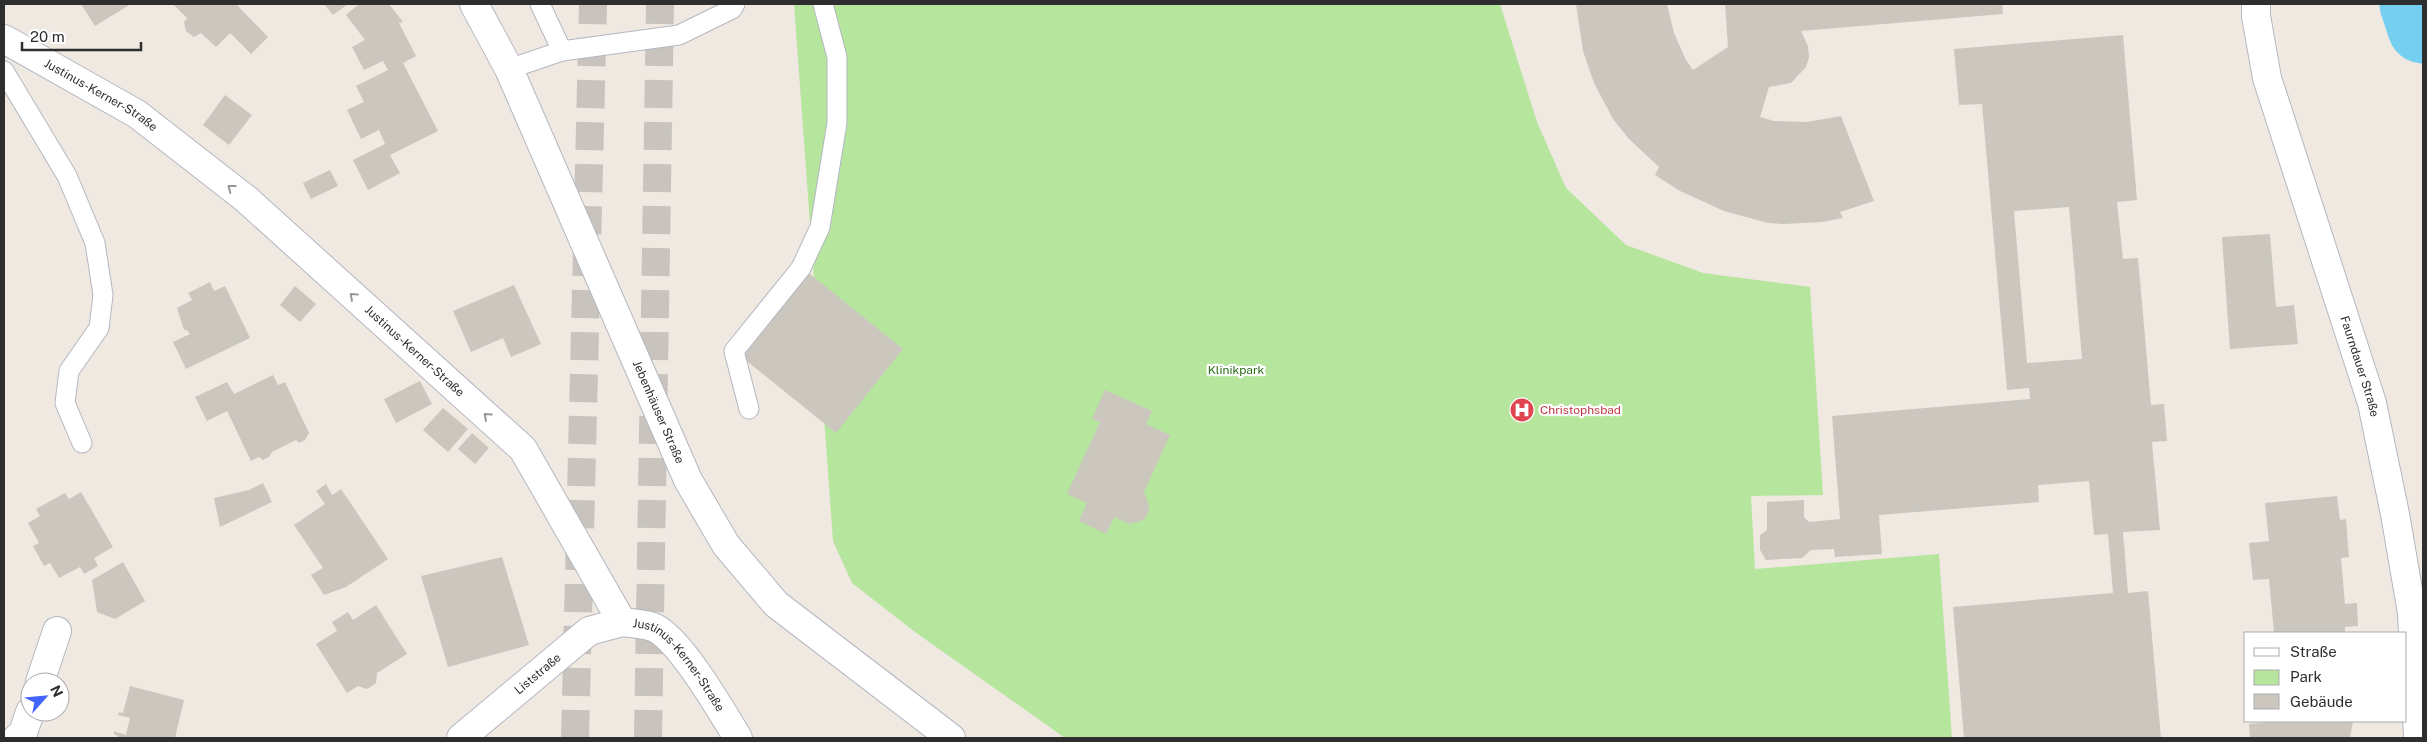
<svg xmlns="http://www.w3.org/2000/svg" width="2427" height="742" font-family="'Public Sans',sans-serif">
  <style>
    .green { fill: #b6e59e }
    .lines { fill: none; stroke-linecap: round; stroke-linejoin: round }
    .river { stroke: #75cff0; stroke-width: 71 }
    .building { fill: #cbc7bf; fill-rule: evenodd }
    .trunk-tunnel { stroke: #c8c4bd; stroke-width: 28; stroke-dasharray: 28 14; stroke-linecap: butt }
    .service-casing { stroke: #b4b7c1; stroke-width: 21 }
    .minor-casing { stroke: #b4b7c1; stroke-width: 30 }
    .secondary-casing { stroke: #b4b7c1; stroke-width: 30 }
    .service { stroke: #fff; stroke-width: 19 }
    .minor { stroke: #fff; stroke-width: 28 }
    .secondary { stroke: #fff; stroke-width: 28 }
    .oneway { stroke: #969696 }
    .labels { text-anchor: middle; stroke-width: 4.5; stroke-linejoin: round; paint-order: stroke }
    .street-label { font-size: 12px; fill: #2e2e2e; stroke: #fff }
    .park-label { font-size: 12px; fill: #2c6e1b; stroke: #fff }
    .health-label { font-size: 12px; fill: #be3a42; stroke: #fff; text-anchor: start }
  </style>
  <rect width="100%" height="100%" fill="#efe9e1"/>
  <polygon class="green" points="794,4 1500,4 1537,122 1566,188 1626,245 1703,273 1810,287 1823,495 1751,496 1755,569 1939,554 1952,738 1065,738 915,632 852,583 833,541"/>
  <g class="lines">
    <polyline class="river" points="2415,4 2423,28"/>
  </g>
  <g class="building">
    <polygon points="81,4 131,4 95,26"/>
    <polygon points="173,4 236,4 268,37 251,54 230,33 216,47 201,33 194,37 186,31 184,22 187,18"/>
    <polygon points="324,4 348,4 333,15"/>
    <polygon points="359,4 389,4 403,22 399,23 416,56 403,63 438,131 390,155 400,173 368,190 353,160 385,144 379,130 361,139 347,110 364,102 356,86 388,70 383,61 364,70 352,47 365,40 346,15"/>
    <polygon points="1576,4 1667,4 1674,33 1686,60 1693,70 1728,47 1725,4 2002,4 2003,14 1801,31 1808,46 1809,57 1806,67 1791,83 1769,87 1760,117 1774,121 1807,122 1841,116 1874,201 1840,212 1843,218 1822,222 1784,224 1768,223 1724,211 1680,191 1655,175 1659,167 1629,139 1613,119 1594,83 1583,51"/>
    <path d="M2123,35L2137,200L2117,202L2123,259L2138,258L2151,405L2164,404L2167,441L2152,442L2160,530L2123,532L2128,593L2148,591L2161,738H1964L1953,607L2113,593L2108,534L2094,535L2089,481L2038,485L2039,502L1879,515L1882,554L1835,557L1834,549L1811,550L1802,558L1766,560L1760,550V535L1767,530V502L1804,500V517L1809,522L1840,519L1832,416L2030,399L2029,388L2007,390L1982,104L1959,105L1954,49ZM2069,207L2082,359L2027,363L2014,211Z"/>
    <polygon points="225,95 252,115 229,145 203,125"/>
    <polygon points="330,170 338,186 311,199 303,183"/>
    <polygon points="2270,234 2276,307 2294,305 2298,344 2230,349 2222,237"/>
    <polygon points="805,270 903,349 836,433 738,354"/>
    <polygon points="210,282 214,291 225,286 250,338 186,369 173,342 190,334 187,330 184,330 177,308 192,300 188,293"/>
    <polygon points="514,285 541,344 511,357 503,338 471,352 453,311"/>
    <polygon points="295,286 316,304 300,322 280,305"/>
    <polygon points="273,375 278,385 285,382 309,433 305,440 299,443 296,440 272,452 269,457 263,460 259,457 251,461 227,411 207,421 195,397 227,382 234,394"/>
    <polygon points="420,381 432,404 396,423 384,399"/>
    <polygon points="1105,390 1152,411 1146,424 1170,435 1144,492 1149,505 1148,513 1144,520 1129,524 1114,517 1106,534 1079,521 1087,503 1067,494 1100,422 1092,419"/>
    <polygon points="443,408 468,429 448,452 423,430"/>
    <polygon points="472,433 489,448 475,464 458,449"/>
    <polygon points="263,483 272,502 220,527 214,498 249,490"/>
    <polygon points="326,484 332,495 341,489 388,559 346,587 324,595 311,575 323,568 294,525 325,504 316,491"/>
    <polygon points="81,492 113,547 94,558 98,566 84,574 80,567 59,578 50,563 44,566 33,546 39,543 28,523 40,516 36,509 65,493 69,499"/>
    <polygon points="2337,496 2340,520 2346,519 2349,557 2341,558 2345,604 2357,603 2358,626 2345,627 2345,633 2274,633 2269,579 2253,580 2249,543 2269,541 2265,503"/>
    <polygon points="502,557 529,645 448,667 421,576"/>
    <polygon points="123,562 145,601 115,619 97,612 92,580"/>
    <polygon points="376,605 407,654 377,673 376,683 367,689 358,686 347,693 316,644 337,631 332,622 348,612 353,620"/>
    <polygon points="130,686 184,700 175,738 117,738 118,736 114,734 114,731 126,735 130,718 118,715 119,712 123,713"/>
    <polygon points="2281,721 2353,721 2350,738 2250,738 2249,724"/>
  </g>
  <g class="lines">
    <g class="trunk-tunnel">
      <polyline points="575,738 593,4"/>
      <polyline points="648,738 660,4"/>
    </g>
    <defs>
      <g id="service">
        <polyline points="540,4 562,51"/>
        <polyline points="509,69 562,51 679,35 732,9 735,4"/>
        <polyline points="4,71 67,176 95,243 103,295 99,328 69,371 65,403 82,443"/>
        <polyline points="749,409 734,351 801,268 820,227 837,123 837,57 823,4"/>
      </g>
      <g id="minor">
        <path id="s1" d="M2256,4V16L2267,78L2372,403L2395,514L2412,613L2418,738"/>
        <path id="s2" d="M4,39L137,114L246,199L523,449L622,622C632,623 644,624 653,627C680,638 722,712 738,738"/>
        <polyline points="40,682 57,631"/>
        <polyline points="17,738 23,733 30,712"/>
        <path id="s3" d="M461,738L589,631L622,622"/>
      </g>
      <g id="secondary">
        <path id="s4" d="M474,4L509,69L688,480L726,545L776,604L951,738"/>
      </g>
    </defs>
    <use href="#service" class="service-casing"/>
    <use href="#minor" class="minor-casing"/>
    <use href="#secondary" class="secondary-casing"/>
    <use href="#service" class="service"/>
    <use href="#minor" class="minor"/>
    <use href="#secondary" class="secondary"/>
  </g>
  <defs><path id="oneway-chevron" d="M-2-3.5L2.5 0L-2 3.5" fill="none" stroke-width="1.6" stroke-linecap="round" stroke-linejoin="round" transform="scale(1.25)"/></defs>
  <g class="oneway">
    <use href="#oneway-chevron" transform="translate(231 188) rotate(-142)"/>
    <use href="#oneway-chevron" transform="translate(353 296) rotate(-138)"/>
    <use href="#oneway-chevron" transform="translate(487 416) rotate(-138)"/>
  </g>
  <defs>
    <symbol id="hospital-disc" viewBox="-11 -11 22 22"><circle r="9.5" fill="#e0444e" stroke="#fff"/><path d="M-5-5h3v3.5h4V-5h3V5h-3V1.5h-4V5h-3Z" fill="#fff"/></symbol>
  </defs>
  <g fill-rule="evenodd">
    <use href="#hospital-disc" x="1508" y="396" width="28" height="28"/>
  </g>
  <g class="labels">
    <g class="street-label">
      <text dy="4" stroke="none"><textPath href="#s2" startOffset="112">Justinus-Kerner-Straße</textPath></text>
      <text dy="4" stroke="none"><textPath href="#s2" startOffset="518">Justinus-Kerner-Straße</textPath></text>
      <text dy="4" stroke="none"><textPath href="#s1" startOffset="378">Faurndauer Straße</textPath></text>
      <text dy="4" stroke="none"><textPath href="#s4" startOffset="448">Jebenhäuser Straße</textPath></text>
      <text dy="4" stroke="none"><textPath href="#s2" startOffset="939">Justinus-Kerner-Straße</textPath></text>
      <text dy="4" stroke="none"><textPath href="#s3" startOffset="100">Liststraße</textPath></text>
    </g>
    <g class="park-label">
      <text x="1236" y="374">Klinikpark</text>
    </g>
    <g class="health-label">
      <text x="1540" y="414">Christophsbad</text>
    </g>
  </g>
  <rect width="2427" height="742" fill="none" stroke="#2e2e2e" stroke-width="10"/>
  <rect x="2244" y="632" width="162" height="90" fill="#ffffff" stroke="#ababab"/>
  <rect x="2254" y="648" width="25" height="8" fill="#ffffff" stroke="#ababab"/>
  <text x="2290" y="657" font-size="15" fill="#2e2e2e">Straße</text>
  <rect x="2254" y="670" width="25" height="15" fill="#b6e59e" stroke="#ababab"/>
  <text x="2290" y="682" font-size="15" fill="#2e2e2e">Park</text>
  <rect x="2254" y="694" width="25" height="15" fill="#cbc7bf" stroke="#ababab"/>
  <text x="2290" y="707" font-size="15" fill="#2e2e2e">Gebäude</text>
  <g transform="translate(45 697) rotate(63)"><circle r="24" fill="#ffffff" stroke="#ababab"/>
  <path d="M0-4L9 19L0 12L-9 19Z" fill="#4264fb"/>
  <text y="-8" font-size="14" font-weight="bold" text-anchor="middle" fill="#2e2e2e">N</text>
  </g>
  <path d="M22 42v8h119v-8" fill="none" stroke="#2e2e2e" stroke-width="2.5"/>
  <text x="30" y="42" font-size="15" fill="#2e2e2e" stroke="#ffffff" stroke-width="4" paint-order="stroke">20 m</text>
</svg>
